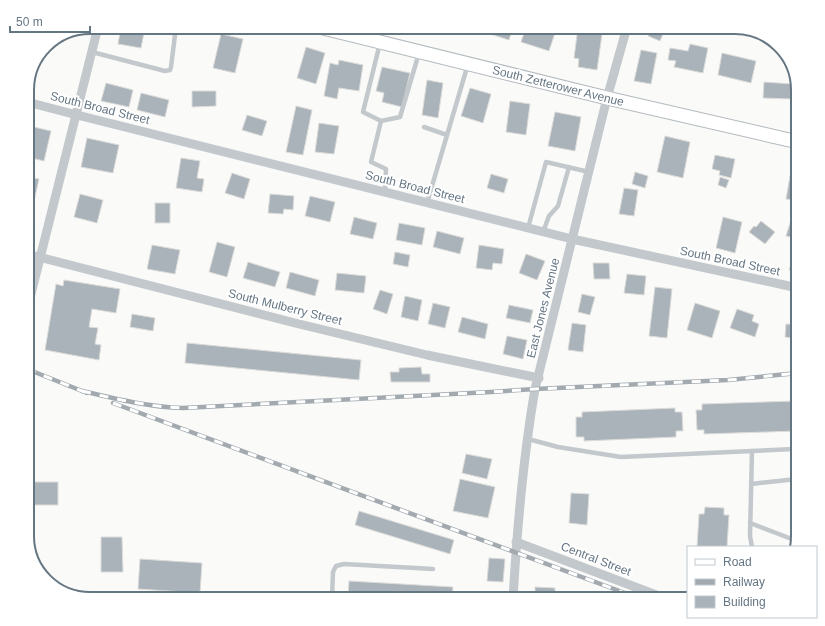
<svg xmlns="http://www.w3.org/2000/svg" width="825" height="626" font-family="Arial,sans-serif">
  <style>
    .building { fill: #aab3b9; stroke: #dcdcda }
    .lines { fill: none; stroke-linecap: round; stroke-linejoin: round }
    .secondary-casing { stroke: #b3babf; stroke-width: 15 }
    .lane { stroke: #c3c8cc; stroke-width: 4.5 }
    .street { stroke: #c3c8cc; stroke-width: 9 }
    .secondary { stroke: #fff; stroke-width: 13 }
    .rail-casing { stroke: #a2aab0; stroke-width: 4.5 }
    .rail { stroke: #fff; stroke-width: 3; stroke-dasharray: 9; stroke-linecap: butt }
    .labels { text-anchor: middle; stroke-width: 4; stroke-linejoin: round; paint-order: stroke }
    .street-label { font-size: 12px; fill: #657683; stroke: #fff }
    .rim { fill: none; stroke: #657683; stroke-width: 2 }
  </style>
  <rect width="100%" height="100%" fill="#fafaf8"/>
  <g class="building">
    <polygon points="121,27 155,27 154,34 144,33 141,48 118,44"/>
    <polygon points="492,27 513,27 509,40 490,34"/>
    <polygon points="526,27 547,27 556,30 549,51 521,42"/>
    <polygon points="578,27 603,27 597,70 578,67 579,59 574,58"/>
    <polygon points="652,27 666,27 660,41 648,36"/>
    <polygon points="221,34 243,39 235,73 213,68"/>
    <polygon points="690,44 708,48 703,73 674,67 676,61 668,60 670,48 688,51"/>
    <polygon points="306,47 325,53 316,84 297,78"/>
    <polygon points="641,50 657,53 651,84 634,81"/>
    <polygon points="722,53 756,61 751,83 718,75"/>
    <polygon points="339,60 363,65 359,91 339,88 337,99 324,96 330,63 338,65"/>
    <polygon points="382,67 410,73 402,107 382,102 384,93 376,91"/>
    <polygon points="427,80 443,83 438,118 422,115"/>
    <polygon points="764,82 793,84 792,99 763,98"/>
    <polygon points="106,83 133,90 129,107 101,101"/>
    <polygon points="470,88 491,94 483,123 461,116"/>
    <polygon points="192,91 216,91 216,106 192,107"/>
    <polygon points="141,93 169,100 165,117 137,110"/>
    <polygon points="510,101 530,104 526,135 506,132"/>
    <polygon points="296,106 312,110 303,155 286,152"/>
    <polygon points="555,112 581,117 575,151 548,146"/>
    <polygon points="247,115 267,121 262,136 242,130"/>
    <polygon points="319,123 339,126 334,154 315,152"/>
    <polygon points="30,126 51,131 44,161 27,157 27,139"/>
    <polygon points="665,136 690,142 683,178 657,172"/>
    <polygon points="87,138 119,145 113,173 81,167"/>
    <polygon points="715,155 735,159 731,178 719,175 720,171 712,169"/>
    <polygon points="181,158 200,161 197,178 204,179 202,192 176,188"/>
    <polygon points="635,172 648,176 645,188 632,184"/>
    <polygon points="232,173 250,179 244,199 225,193"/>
    <polygon points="491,174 508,179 504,193 487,188"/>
    <polygon points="790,176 798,178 798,201 786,199"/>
    <polygon points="27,177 39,179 33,206 27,205"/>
    <polygon points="720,177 729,180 726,188 718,185"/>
    <polygon points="624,188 638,190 634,216 619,214"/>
    <polygon points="80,194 103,200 97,223 74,217"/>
    <polygon points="270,194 294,196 293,210 284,209 283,214 268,213"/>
    <polygon points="310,196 335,202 330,222 305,216"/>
    <rect x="155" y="203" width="15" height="20"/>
    <polygon points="354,217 377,223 373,239 350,234"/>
    <polygon points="723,217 742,222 735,253 716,248"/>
    <polygon points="791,220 798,222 798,239 786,236"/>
    <polygon points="27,221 35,224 30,239 27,238"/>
    <polygon points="761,221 775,232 765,244 749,232 754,226 756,227"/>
    <polygon points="399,223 425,228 422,245 396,240"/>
    <polygon points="437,231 464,238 460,254 433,247"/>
    <polygon points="798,241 798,272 789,270"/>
    <polygon points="217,242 235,247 227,277 209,272"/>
    <polygon points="152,245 180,250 175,274 147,269"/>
    <polygon points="479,245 504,249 502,264 493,263 492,270 476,268"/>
    <polygon points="395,252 410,255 408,267 393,264"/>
    <polygon points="526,254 545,261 537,280 519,273"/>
    <polygon points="248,262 280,272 275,287 243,278"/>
    <polygon points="593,263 609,263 610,279 594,279"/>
    <polygon points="290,272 319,280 315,296 286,288"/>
    <polygon points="337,273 366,276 364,293 335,290"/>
    <polygon points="627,274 646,276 644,295 624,293"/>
    <polygon points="64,280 120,289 116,313 92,309 89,327 98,328 95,344 101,345 99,360 45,350 56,284 63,286"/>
    <polygon points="655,287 672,289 667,338 649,336"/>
    <polygon points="380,290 393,294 387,314 373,309"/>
    <polygon points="582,294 595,297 590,315 578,312"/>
    <polygon points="405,296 422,300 418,321 401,317"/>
    <polygon points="433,303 450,307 445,328 428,324"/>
    <polygon points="695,303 720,311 712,338 687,330"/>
    <polygon points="509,305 533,310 530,323 506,318"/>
    <polygon points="737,309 754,315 752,321 759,324 755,337 730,328"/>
    <polygon points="132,314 155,318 153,331 130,327"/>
    <polygon points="462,317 488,324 485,339 458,332"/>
    <polygon points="572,323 586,325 583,352 568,350"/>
    <polygon points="786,324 798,325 798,339 785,337"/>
    <polygon points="507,336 527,340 523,359 503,354"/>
    <polygon points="187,343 361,360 359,380 185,363"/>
    <polygon points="421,367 422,374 430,374 430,382 391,382 390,372 399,372 399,368"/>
    <polygon points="795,401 795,405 798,405 798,425 796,425 797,431 704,434 704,430 697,430 696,410 702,410 702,404"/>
    <polygon points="675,408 675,412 682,412 683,431 676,431 676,437 584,441 584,437 576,437 576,417 582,417 582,412"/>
    <polygon points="466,454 492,459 487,479 462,473"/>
    <polygon points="460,479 495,487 488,518 453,511"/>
    <rect x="27" y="482" width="31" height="23"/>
    <polygon points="571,493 589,494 587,525 569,523"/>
    <polygon points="705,507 724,508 724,515 729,515 727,547 697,547 699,514 704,514"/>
    <polygon points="359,511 454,540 450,554 355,525"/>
    <polygon points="101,537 122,537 123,572 101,572"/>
    <polygon points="489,558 505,559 503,582 487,581"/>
    <polygon points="140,559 202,563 200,593 138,589"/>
    <polygon points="349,581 453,587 452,599 348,599"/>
    <polygon points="535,587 555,588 555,599 535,599"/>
  </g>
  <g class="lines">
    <defs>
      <polyline id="secondary" points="319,27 607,98 798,142"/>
    </defs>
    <use href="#secondary" class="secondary-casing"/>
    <g class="lane">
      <polyline points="380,43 363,112 381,121 371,162 386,169 385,192"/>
      <polyline points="92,52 165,71 170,70 171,67 176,27"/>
      <polyline points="381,121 400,117 419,53"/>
      <polyline points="424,127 447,135"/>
      <polyline points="427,203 468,64"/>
      <polyline points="528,228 546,162 589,172"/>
      <polyline points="543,232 549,216 558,206 569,167"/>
      <polyline points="528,439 558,447 621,457 752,451 750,536 752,547"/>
      <polyline points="751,484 797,479 794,449 752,451"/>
      <polyline points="750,523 797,541"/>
      <polyline points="332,599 333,572 336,566 344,564 433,569"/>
    </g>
    <g class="street">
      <polyline points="27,102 77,115 572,239 798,288"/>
      <polyline points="27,254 295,323 427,355 539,378"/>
      <polyline points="27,310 98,27"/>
      <polyline points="516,542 667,599"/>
      <path d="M513,599C517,529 523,458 535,389L607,98L627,27"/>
    </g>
    <use href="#secondary" class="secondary"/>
    <defs>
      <g id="rail">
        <polyline points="27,369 87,393"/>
        <path d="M82,391C116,399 149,407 183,408L491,392L535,389L728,380L798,373"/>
        <polyline points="113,403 641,599"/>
      </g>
    </defs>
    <use href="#rail" class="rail-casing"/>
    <use href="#rail" class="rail"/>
  </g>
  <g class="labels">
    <g class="street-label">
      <text transform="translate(558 86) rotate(14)" y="4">South Zetterower Avenue</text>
      <text transform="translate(100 108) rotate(14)" y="4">South Broad Street</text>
      <text transform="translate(415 187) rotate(14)" y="4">South Broad Street</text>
      <text transform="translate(730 261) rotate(12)" y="4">South Broad Street</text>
      <text transform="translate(285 307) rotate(14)" y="4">South Mulberry Street</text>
      <text transform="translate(543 308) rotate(-76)" y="4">East Jones Avenue</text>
      <text transform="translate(596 559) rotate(21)" y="4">Central Street</text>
    </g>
  </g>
  <path d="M0 0H825V626H0ZM90 34H735A56 56 0 0 1 791 90V536A56 56 0 0 1 735 592H90A56 56 0 0 1 34 536V90A56 56 0 0 1 90 34Z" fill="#fff" fill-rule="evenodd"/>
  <path class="rim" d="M90 34H735A56 56 0 0 1 791 90V536A56 56 0 0 1 735 592H90A56 56 0 0 1 34 536V90A56 56 0 0 1 90 34Z"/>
  <rect x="687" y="546" width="130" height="72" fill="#ffffff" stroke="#c1c8cd"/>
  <rect x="695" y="559" width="20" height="6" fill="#ffffff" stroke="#c1c8cd"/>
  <text x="723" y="566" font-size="12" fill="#657683">Road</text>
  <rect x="695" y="579" width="20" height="6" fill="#a2aab0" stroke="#c1c8cd"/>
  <text x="723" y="586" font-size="12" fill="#657683">Railway</text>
  <rect x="695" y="596" width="20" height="12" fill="#aab3b9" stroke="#c1c8cd"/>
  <text x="723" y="606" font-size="12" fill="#657683">Building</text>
  <path d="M10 26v6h80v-6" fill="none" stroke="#657683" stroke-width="2"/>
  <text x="16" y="26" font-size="12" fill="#657683" stroke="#ffffff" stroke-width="3" paint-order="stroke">50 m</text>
</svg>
